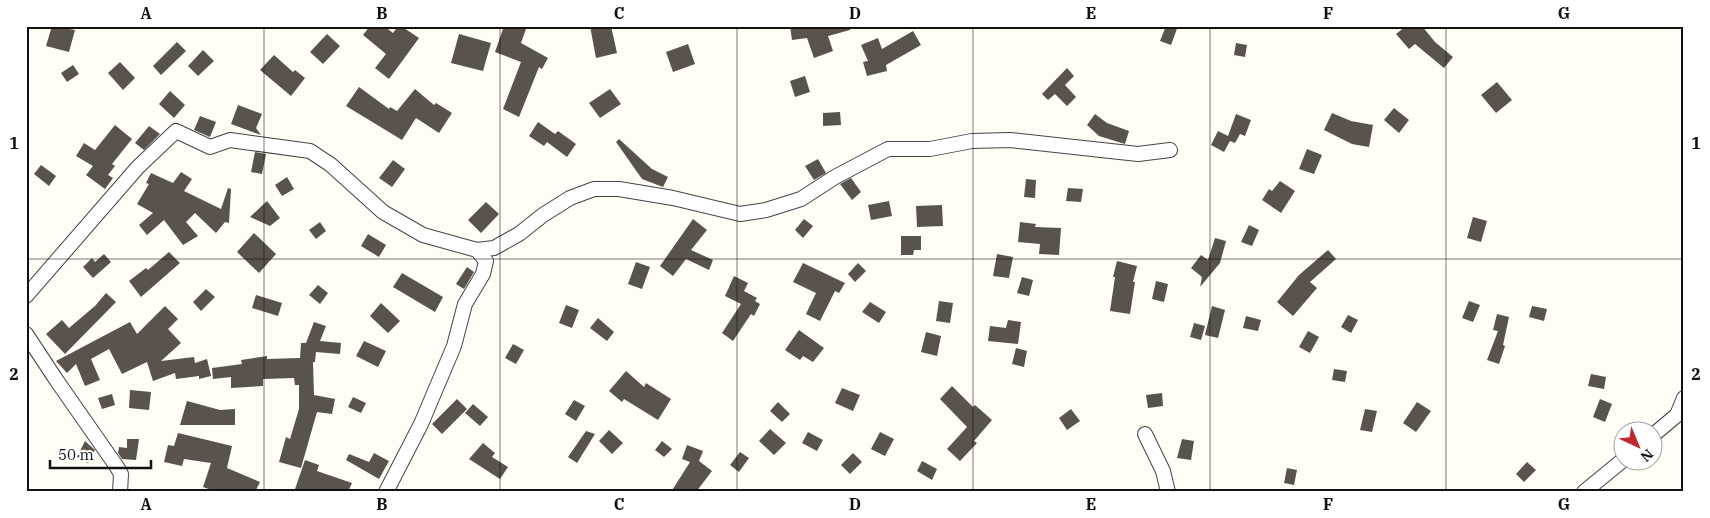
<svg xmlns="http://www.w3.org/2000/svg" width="1710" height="518" font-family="'IBM Plex Serif',serif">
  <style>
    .building { fill: #5a524d }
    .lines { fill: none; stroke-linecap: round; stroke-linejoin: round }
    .minor-casing { stroke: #444; stroke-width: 16 }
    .minor { stroke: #fff; stroke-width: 14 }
    .grid { fill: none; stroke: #111; stroke-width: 1; stroke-opacity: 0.55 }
    .neatline { fill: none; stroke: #111; stroke-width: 2 }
    .grid-label { font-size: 16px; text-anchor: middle; font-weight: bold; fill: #111 }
  </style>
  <rect width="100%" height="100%" fill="#fffdf5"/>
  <g class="building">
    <polygon points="52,26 75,30 69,52 46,46"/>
    <polygon points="370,26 384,26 393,33 398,26 401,26 419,38 389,79 375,68 386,54 363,35"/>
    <polygon points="504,26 527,26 521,43 548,58 542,69 539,67 519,117 503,109 521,62 495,52"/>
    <polygon points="590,26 611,26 617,53 596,58"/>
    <polygon points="790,26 850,26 850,30 828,36 833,51 814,58 807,38 792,40"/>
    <polygon points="1166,26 1178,26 1171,45 1160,41"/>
    <polygon points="1406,26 1422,26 1435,42 1453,57 1444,68 1415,44 1409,49 1396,34"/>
    <polygon points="913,31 921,45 886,65 887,71 867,76 863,62 868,61 861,45 878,38 882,49"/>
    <polygon points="327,34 340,46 323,64 310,52"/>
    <polygon points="459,34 491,43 483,71 451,63"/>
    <polygon points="177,42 186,51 161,75 153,66"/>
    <polygon points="1236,43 1247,45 1245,57 1234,55"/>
    <polygon points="688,44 695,64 673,72 666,52"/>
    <polygon points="203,50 214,61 198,76 188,66"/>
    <polygon points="274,55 293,72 295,70 305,78 291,96 260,70"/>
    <polygon points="120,62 135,78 123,90 108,73"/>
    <polygon points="73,65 79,74 67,82 61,73"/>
    <polygon points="1067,68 1074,76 1065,85 1076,97 1067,106 1055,94 1048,100 1042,94"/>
    <polygon points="805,76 810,92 795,97 790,81"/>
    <polygon points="1497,82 1512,100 1496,113 1481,95"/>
    <polygon points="359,87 389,109 390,107 397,111 415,89 434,105 436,103 452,113 439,133 416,118 402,140 346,106"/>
    <polygon points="610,89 621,104 600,118 589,103"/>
    <polygon points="170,91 185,105 174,118 159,104"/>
    <polygon points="238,105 262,114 256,128 261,135 231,124"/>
    <polygon points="1394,108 1409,120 1399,133 1384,120"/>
    <polygon points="840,112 841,125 823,126 823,113"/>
    <polygon points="1332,113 1351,121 1373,125 1369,147 1352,144 1324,130"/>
    <polygon points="1095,114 1107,123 1129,131 1125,144 1099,136 1087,125"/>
    <polygon points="1236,114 1251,120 1245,136 1240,134 1235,143 1230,141 1224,152 1211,145 1218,131 1228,136"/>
    <polygon points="200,116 216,122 210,137 194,130"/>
    <polygon points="538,122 555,134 558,131 576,144 567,157 547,142 544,146 529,136"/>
    <polygon points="115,125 132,139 112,164 115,166 108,175 113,178 105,189 86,175 93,166 76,156 84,143 95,150"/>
    <polygon points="149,126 160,134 144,150 135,143"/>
    <polygon points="619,139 652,169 668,177 663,187 642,179 616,142"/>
    <polygon points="1307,149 1322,155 1314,174 1299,169"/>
    <polygon points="255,152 266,154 262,174 251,172"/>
    <polygon points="818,159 826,173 814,180 805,166"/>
    <polygon points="393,160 405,169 392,187 379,178"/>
    <polygon points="41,165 56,176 49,186 34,174"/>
    <polygon points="181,172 192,179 184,191 221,209 228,188 231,189 229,223 225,222 216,233 195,213 186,222 198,236 183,245 164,220 147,235 139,225 153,213 137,204 149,184 146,183 151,173 173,183"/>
    <polygon points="287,177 294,189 282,196 275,185"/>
    <polygon points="851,178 861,192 852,200 840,184"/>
    <polygon points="1026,179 1036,180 1035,198 1024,197"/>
    <polygon points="1280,181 1295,191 1281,213 1262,200 1269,189 1272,191"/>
    <polygon points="1068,188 1083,189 1081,202 1066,201"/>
    <polygon points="267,201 280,218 270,226 250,217"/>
    <polygon points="889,201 892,216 871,220 868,205"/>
    <polygon points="486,202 499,214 481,233 468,220"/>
    <polygon points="942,205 943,226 917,227 916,206"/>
    <polygon points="1473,217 1487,221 1481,242 1467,238"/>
    <polygon points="693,219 707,230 691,250 713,260 709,270 686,259 673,276 660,266"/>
    <polygon points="804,219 813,226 803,238 795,230"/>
    <polygon points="320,222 326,231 316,239 309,230"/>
    <polygon points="1020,222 1036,224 1035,227 1061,228 1059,255 1039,254 1040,244 1018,242"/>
    <polygon points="1249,225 1259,230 1252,246 1241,242"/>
    <polygon points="254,233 276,254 259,273 237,252"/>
    <polygon points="368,234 386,245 379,257 361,246"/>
    <polygon points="901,236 921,236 921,250 914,250 913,255 901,255"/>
    <polygon points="1215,238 1226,241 1220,263 1200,287 1202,277 1191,268 1201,255 1208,260"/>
    <polygon points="1328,250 1336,259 1310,282 1317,288 1293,316 1277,302 1299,275"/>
    <polygon points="169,252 180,263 141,297 129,281 146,268 148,270"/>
    <polygon points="104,254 111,262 93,278 83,267 92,258 95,262"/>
    <polygon points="997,254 1013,257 1009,278 993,276"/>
    <polygon points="1117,261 1137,266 1133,282 1135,282 1130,314 1110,311 1115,277 1113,277"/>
    <polygon points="636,262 650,267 642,289 628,284"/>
    <polygon points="803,263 845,283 839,293 835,291 820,321 806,314 816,293 793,282"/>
    <polygon points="858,263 866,271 855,282 848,274"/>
    <polygon points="467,267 474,272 464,289 456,284"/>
    <polygon points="402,273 443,297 435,312 393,287"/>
    <polygon points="734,276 748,283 744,291 757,298 755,301 760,304 754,316 751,314 733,341 722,333 741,304 725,296"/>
    <polygon points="1022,277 1033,280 1029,296 1017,293"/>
    <polygon points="1156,281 1168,284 1164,302 1152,299"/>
    <polygon points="318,285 328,293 320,304 309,295"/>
    <polygon points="206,289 215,297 201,311 193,302"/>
    <polygon points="106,293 116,302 65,354 46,334 62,320 69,328 95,306"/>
    <polygon points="256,295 282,303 278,316 252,308"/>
    <polygon points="939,301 953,303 950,323 936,321"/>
    <polygon points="1469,301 1480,305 1473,322 1462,318"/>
    <polygon points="870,302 886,312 879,323 862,312"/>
    <polygon points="381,303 400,321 388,333 370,316"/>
    <polygon points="566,305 579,310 572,328 559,323"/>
    <polygon points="165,306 178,319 168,329 181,343 161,361 194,357 195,363 207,359 211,376 199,379 199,376 176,379 175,373 153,381 147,362 122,374 109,349 91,359 100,380 85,386 76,364 67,373 56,361 130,322 137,334"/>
    <polygon points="1212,306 1225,310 1218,338 1205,335"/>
    <polygon points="1532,306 1547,309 1544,321 1529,317"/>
    <polygon points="1497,314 1509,317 1503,345 1505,346 1499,364 1487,360 1498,331 1493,330"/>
    <polygon points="1348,315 1358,320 1351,333 1341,327"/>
    <polygon points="1246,316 1261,320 1258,331 1243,328"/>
    <polygon points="598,318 614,332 607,341 590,328"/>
    <polygon points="1008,320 1021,322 1018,344 988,341 990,326 1006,328"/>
    <polygon points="314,322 326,326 320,341 341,343 340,354 316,352 315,362 313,362 314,395 335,399 332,414 317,412 301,468 279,462 286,437 290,439 299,409 299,385 295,385 294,378 263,379 263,386 231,388 231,377 213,379 212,368 242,364 241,360 267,356 267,359 300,358 301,343 306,343"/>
    <polygon points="1194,323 1205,326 1201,340 1190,337"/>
    <polygon points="799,330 824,348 813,362 803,356 800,360 785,350"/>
    <polygon points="1308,331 1319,337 1310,353 1299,347"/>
    <polygon points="926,332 941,336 937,356 921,352"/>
    <polygon points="364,341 386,351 378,367 356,356"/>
    <polygon points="513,344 524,350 516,364 505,358"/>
    <polygon points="1016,348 1027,351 1024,367 1012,364"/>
    <polygon points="1334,369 1347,371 1345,382 1332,380"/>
    <polygon points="626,371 644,387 646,383 671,399 658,420 624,399 622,402 609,391"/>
    <polygon points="1591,374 1606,377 1604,389 1588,386"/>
    <polygon points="952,386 973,407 975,405 992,420 974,441 977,443 960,461 947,449 967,427 940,399"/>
    <polygon points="842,388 860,395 853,411 835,403"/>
    <polygon points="130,390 151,392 149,410 129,408"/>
    <polygon points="1162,393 1163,406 1148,408 1146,395"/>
    <polygon points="112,394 115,405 102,409 98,398"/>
    <polygon points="353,397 366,403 361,413 348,407"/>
    <polygon points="457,399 467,409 442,434 432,424"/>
    <polygon points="1600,399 1612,404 1605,422 1593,417"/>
    <polygon points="574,400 585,406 576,421 565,414"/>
    <polygon points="187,401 220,410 235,409 235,425 180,425"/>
    <polygon points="778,402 790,414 782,422 770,411"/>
    <polygon points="1417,402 1431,411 1416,432 1403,423"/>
    <polygon points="473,404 488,417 480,426 465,413"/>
    <polygon points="1071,409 1080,421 1067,430 1059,418"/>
    <polygon points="1365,409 1377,411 1372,432 1360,430"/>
    <polygon points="770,429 786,443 774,455 759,441"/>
    <polygon points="609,430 623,443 612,454 599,441"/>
    <polygon points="586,431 595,434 577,463 568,457"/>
    <polygon points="808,432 823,440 817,451 802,443"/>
    <polygon points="880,432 894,439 885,456 871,449"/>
    <polygon points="178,433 232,446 227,468 260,482 255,492 217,492 203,487 211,463 184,459 182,466 164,462 168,445 174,446"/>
    <polygon points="127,439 139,439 136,460 122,459 118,453 119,447 127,448"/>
    <polygon points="1182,439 1194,441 1191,460 1177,458"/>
    <polygon points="85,441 95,450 88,463 77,457"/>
    <polygon points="662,441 672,449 664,457 655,450"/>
    <polygon points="483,443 495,453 492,457 508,467 500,479 469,459"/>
    <polygon points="687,445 703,451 699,461 712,471 696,492 671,492 690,462 682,459"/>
    <polygon points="740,452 749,458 739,472 730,465"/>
    <polygon points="374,453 389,461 379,479 346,460 349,454 369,462"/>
    <polygon points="853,453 862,462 850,474 841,465"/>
    <polygon points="305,460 319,465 317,471 352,483 348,492 294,492"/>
    <polygon points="922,461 937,469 932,480 917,471"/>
    <polygon points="1527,462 1536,470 1524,482 1516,474"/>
    <polygon points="1287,468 1297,470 1294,485 1284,483"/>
  </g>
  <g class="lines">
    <defs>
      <g id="minor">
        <polyline points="477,250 494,248 519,234 543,215 570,198 594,189 619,189 673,198 740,214 766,210 801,199 835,177 888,149 930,149 972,141 1010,140 1138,154 1170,150"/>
        <polyline points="26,296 138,167 176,131 210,147 230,140 310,151 331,165 383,212 423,235 477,250 486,261 483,274 465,304 454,346 421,424 386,492"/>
        <polyline points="26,334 57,381 117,467 121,474 120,492"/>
        <polyline points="1145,434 1163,471 1168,492"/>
        <polyline points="1652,436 1677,415 1684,398"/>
        <polyline points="1584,492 1623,460"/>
      </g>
    </defs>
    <use href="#minor" class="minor-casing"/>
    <use href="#minor" class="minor"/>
  </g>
  <path class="grid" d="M264,26V492M500,26V492M737,26V492M973,26V492M1210,26V492M1446,26V492M26,259H1684"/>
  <rect width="1710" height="518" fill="none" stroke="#ffffff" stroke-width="55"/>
  <g transform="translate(1638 446) rotate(136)"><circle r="24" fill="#ffffff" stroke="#a0a0a0"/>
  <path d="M0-4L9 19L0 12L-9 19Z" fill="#c4262e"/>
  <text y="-8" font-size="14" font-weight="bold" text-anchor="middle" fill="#111111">N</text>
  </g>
  <path d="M50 460v8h101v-8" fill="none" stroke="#111111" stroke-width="2.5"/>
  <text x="58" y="460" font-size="15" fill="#111111" stroke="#ffffff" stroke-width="4" paint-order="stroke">50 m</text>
  <rect x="28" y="28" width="1654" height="462" class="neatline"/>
  <g class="grid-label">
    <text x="146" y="19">A</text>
    <text x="382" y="19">B</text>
    <text x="619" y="19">C</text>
    <text x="855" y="19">D</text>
    <text x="1091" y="19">E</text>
    <text x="1328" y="19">F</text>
    <text x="1564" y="19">G</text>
    <text x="14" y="149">1</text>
    <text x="1696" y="149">1</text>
    <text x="14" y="380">2</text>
    <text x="1696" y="380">2</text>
    <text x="146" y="510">A</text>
    <text x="382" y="510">B</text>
    <text x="619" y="510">C</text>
    <text x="855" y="510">D</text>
    <text x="1091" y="510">E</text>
    <text x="1328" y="510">F</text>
    <text x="1564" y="510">G</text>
  </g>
</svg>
